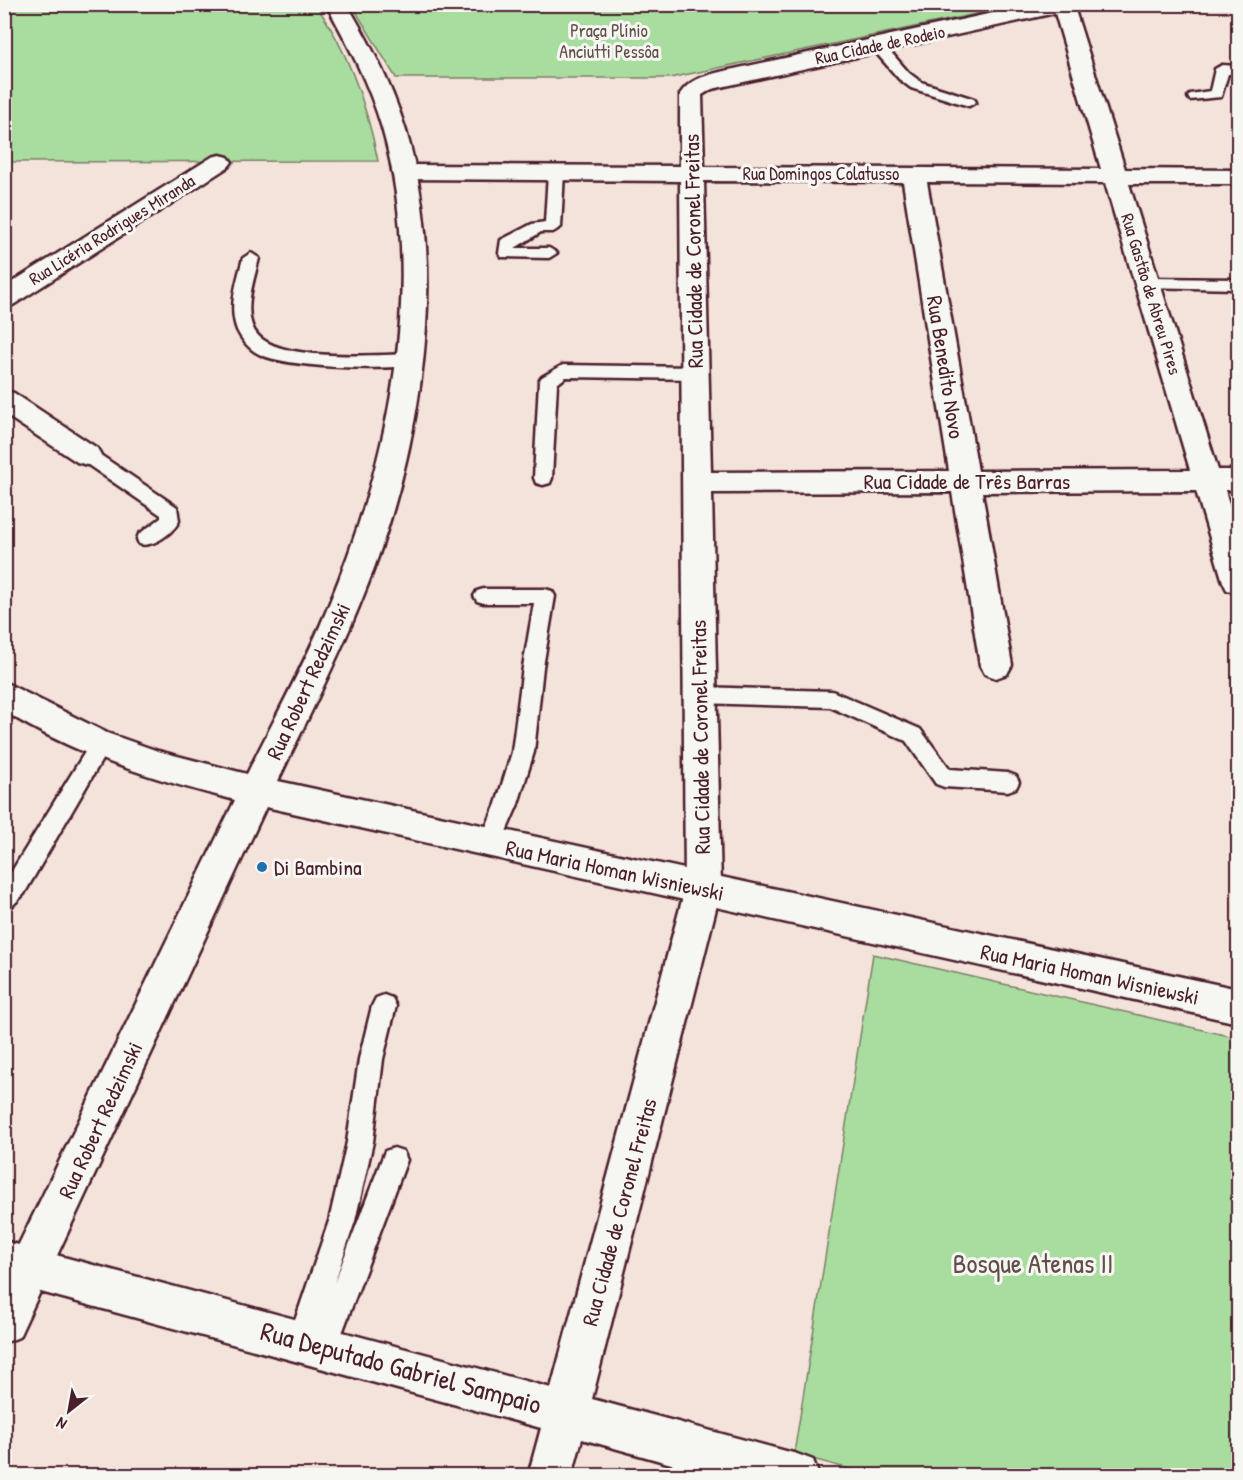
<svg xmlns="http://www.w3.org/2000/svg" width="1243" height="1480" font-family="'Patrick Hand',sans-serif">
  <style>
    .green { fill: #a9dd9f; stroke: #7a7e65; stroke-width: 1.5 }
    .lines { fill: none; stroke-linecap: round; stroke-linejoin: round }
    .lane-casing { stroke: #4a1f2b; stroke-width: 5 }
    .street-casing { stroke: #4a1f2b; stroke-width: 5 }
    .secondary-casing { stroke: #4a1f2b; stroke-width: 5 }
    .lane { fill: #f6f6f2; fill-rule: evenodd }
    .street { fill: #f6f6f2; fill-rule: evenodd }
    .secondary { fill: #f6f6f2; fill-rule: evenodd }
    .poi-dot { fill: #1f6fb2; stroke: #f6f6f2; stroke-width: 2 }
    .labels { text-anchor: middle; stroke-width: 6; stroke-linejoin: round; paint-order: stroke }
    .far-park-label { font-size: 18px; fill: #624e48; stroke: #f6f6f2 }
    .far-street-label { font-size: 18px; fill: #4a1f2b; stroke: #f6f6f2 }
    .street-label { font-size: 22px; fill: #4a1f2b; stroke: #f6f6f2 }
    .poi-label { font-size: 22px; fill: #4a1f2b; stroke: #f6f6f2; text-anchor: start }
    .near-park-label { font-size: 27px; fill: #624e48; stroke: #f6f6f2 }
    .near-street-label { font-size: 27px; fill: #4a1f2b; stroke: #f6f6f2 }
  </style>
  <rect width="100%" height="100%" fill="#f4e3db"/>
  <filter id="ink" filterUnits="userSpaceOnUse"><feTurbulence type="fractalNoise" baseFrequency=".0167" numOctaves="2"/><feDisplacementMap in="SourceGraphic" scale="12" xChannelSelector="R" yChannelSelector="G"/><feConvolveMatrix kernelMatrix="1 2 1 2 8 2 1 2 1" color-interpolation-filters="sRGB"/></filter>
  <g filter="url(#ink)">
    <g class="green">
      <path d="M4,5H316C349,52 367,106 378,161L5,162Z"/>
      <polygon points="352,5 1019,5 670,78 396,78"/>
      <polygon points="873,954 1238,1038 1238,1475 872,1475 794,1454"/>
    </g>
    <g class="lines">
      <defs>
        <g id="lane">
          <polygon points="877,41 882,42 909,73 921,82 974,99 976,102 969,106 911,88 899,79 872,48 870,45"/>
          <polygon points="1222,65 1238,66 1238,74 1228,74 1221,97 1190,100 1188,97 1190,94 1210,91 1215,69"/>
          <polygon points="556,168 564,173 561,227 553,232 541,232 515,248 549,248 557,253 549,258 501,257 499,253 501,240 532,224 545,222 548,173"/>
          <path d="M251,253L259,258C254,280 243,309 254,330C271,363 374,355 408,354L414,356L417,360L414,364C387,372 284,367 259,354C250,350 241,339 237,330C228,307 237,281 243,258Z"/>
          <polygon points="1147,278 1238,279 1238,289 1141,287 1139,283 1141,279"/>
          <polygon points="563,365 695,367 701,369 704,373 701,377 695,379 566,377 557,384 552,478 550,483 543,485 536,483 534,478 539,381 542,377"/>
          <path d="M87,449L93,450L177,507L179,521C173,533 153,548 139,544L137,539L139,534L161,518V515L81,460L78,455L81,450Z"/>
          <polygon points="484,589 545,589 552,591 555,596 543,667 534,752 518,804 498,850 490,852 482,850 479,843 496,804 512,752 523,667 534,603 484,603 477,601 474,596 477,591"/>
          <polygon points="700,687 832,691 920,729 950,769 1008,773 1016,776 1019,782 1016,788 1008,791 944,787 936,784 906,741 830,707 700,703 693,701 690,695 693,689"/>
          <polygon points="100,736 107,739 111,745 107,751 24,894 12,906 4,909 4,884 93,739"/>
          <polygon points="384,995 392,998 396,1006 383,1059 373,1142 355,1221 334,1284 385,1151 394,1148 403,1151 407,1160 333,1357 323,1361 313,1357 311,1350 301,1354 291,1351 288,1341 329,1221 347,1142 359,1059 372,1006 376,998"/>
        </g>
        <g id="street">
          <path d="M1034,4H1076L1074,7L1125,169L1238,170V184H1129L1218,470H1238V490H1225L1238,535V593L1227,590L1223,582L1196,491L982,492L1012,665L1007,674L996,678L985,674L980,665L952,492L712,493L721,889L592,1399L797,1454L813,1460L819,1476H714L582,1439L572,1476H528L541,1428L4,1282V1241L551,1388L685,889L680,181L404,179L395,177L392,172L395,167L404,165L680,166V94C689,80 704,76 720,72ZM1055,13L1101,169L704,167L702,95L712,89ZM704,181L903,182L949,471L711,472ZM927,182L1105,183L1190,470L978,471Z"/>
          <polygon points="220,155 228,157 232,162 228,167 13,305 4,307 4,287 212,157"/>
          <polygon points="4,391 14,393 97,448 101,455 97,462 87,465 77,462 4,414"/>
        </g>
        <path id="secondary" d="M326,4H347C374,50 398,97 411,149C449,296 416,471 358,609C334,667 305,724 278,781L1238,989V1023L266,807L19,1337L4,1343V1275L235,800C155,780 75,755 4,711V682L107,733L158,751L247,774C274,719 305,664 328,607C389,459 427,285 382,128C369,84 348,44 326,4Z"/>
      </defs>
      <use href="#lane" class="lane-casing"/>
      <use href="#street" class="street-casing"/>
      <use href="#secondary" class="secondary-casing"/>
      <use href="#lane" class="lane"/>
      <use href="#street" class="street"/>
      <use href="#secondary" class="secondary"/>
    </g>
  </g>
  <circle class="poi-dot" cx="262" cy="867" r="6"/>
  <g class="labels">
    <g class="far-park-label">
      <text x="609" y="37">Praça Plínio<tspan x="609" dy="21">Anciutti Pessôa</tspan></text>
    </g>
    <g class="far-street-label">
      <text transform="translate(880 45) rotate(-12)" y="6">Rua Cidade de Rodeio</text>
      <text x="821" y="180">Rua Domingos Colatusso</text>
      <text transform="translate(112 230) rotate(-32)" y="6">Rua Licéria Rodrigues Miranda</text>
      <text transform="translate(1151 294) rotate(73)" y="6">Rua Gastão de Abreu Pires</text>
    </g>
    <g class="street-label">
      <text transform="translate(693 251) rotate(-91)" y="8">Rua Cidade de Coronel Freitas</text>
      <text transform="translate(946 367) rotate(81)" y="8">Rua Benedito Novo</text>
      <text x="967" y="489">Rua Cidade de Três Barras</text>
      <text transform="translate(308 681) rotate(-65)" y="8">Rua Robert Redzimski</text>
      <text transform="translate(700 737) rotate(-91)" y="8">Rua Cidade de Coronel Freitas</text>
      <text transform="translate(615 870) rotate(12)" y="8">Rua Maria Homan Wisniewski</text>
      <text transform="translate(1090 974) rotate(12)" y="8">Rua Maria Homan Wisniewski</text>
      <text transform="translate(100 1120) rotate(-65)" y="8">Rua Robert Redzimski</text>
      <text transform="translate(619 1212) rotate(-75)" y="8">Rua Cidade de Coronel Freitas</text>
    </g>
    <g class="poi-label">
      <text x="274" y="875">Di Bambina</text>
    </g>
    <g class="near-park-label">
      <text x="1033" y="1273">Bosque Atenas II</text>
    </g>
    <g class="near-street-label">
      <text transform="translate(401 1368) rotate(15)" y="9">Rua Deputado Gabriel Sampaio</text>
    </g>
  </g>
  <rect width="1243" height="1480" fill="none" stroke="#f6f6f2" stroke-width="24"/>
  <rect x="12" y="12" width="1219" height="1456" fill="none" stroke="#4a1f2b" stroke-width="2" filter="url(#ink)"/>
  <g transform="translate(69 1411) rotate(211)" stroke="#f6f6f2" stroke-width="4.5" paint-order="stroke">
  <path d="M0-4.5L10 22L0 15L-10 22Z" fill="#4a1f2b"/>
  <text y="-9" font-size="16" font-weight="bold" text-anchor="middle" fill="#4a1f2b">N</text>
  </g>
</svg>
